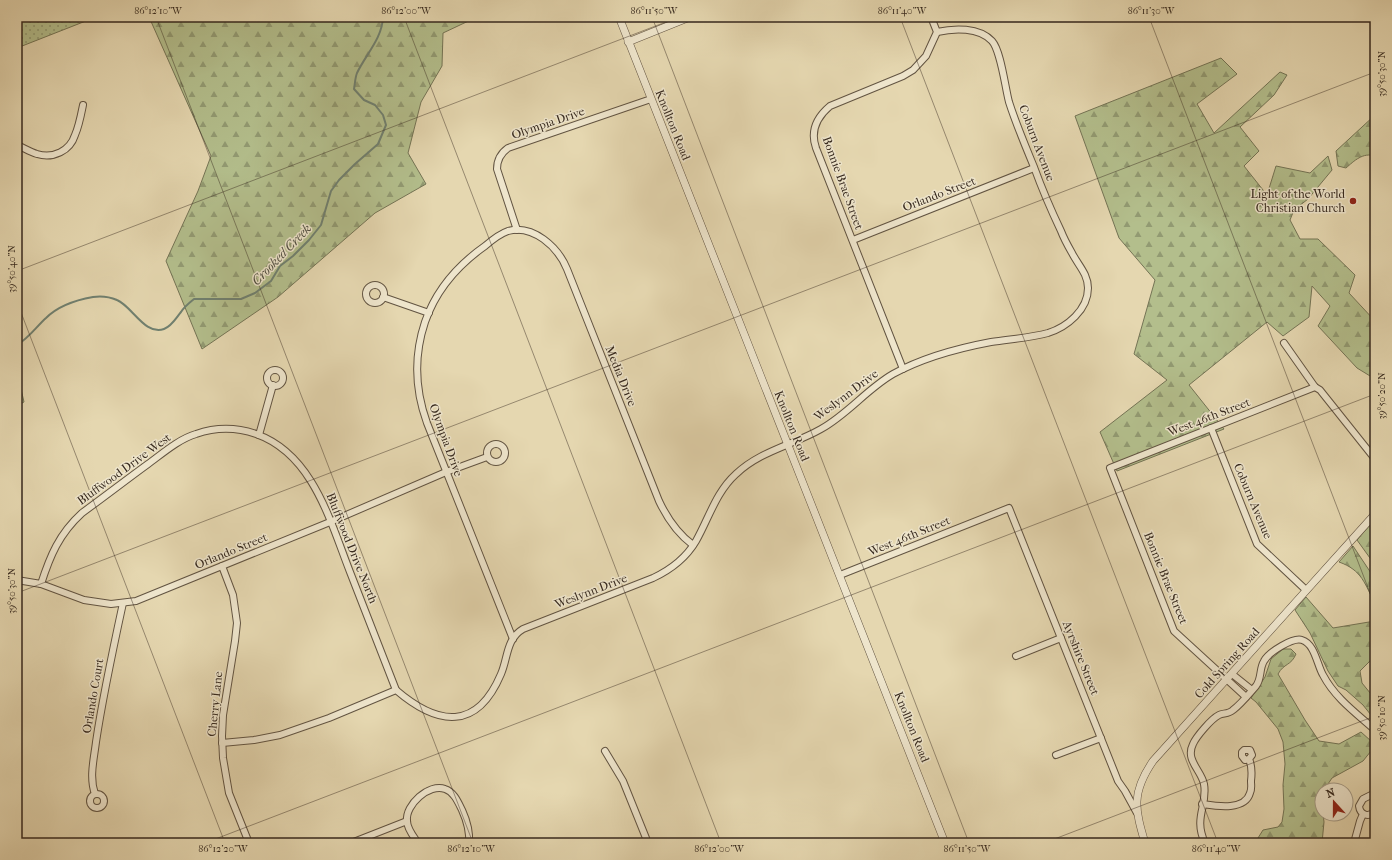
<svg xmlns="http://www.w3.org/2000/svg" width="1392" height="860" font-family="'IM FELL French Canon',serif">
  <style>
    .grass { fill: url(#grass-dots); stroke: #747455 }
    .forest { fill: url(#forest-firs); stroke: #747455 }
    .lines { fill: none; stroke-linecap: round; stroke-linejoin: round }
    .stream { stroke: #708070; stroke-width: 2 }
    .minor-casing { stroke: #625442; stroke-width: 8 }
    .tertiary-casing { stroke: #625442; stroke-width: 8 }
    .primary-casing { stroke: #36291e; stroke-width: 10 }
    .minor { stroke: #eee5cc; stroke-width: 6 }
    .tertiary { stroke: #eee5cc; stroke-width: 7 }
    .primary { stroke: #e2bc78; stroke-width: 9 }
    .ticks { fill: none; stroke: #36291e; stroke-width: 1; stroke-opacity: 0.45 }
    .poi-dot { fill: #8f2418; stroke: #eee5cc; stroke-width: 1.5 }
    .labels { text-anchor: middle; stroke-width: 3; stroke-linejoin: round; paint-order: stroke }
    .street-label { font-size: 12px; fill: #36291e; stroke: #eee5cc }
    .poi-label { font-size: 12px; fill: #36291e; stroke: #eee5cc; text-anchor: end }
    .water-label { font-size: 13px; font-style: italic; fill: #4e4d40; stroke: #eee5cc }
    .neatline { fill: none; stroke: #36291e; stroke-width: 1.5 }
    .ticks-label { font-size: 10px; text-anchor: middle; fill: #36291e }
  </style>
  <defs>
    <pattern id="grass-dots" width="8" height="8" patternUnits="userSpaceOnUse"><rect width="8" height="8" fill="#b3be8c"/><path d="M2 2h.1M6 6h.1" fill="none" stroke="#929a72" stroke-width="1.8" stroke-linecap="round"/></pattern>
    <pattern id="forest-firs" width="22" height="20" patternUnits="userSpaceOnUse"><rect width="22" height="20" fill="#b3be8c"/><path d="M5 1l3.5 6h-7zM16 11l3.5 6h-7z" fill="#929a72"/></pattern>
  </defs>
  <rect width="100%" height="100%" fill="#e5d7b0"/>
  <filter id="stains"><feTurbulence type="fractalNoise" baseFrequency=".005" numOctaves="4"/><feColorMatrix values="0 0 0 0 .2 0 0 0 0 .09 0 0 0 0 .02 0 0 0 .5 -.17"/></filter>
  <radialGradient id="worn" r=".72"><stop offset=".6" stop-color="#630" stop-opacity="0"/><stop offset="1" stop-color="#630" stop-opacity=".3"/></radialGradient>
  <polygon class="grass" points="17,17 96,17 17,48"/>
  <g class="forest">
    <polygon points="149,17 477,17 443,33 442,66 421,102 408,153 426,184 375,213 278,297 202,349 166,261 198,191 211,156"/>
    <polygon points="1221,58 1237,74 1197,104 1214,133 1280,72 1287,75 1274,95 1240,127 1259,151 1244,166 1267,195 1276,166 1310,173 1328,156 1332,170 1308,199 1294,210 1290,220 1300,239 1318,239 1355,275 1349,293 1375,321 1375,379 1357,368 1318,326 1330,306 1312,286 1309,317 1283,336 1267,322 1189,385 1224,429 1117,471 1100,432 1167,380 1134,354 1155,280 1119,238 1075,116"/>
    <path d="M1375,115V156C1363,152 1354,161 1346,168L1338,166L1336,151Z"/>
    <polygon points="17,372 24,402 17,406"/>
    <polygon points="1375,519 1375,565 1357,540"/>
    <path d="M1353,546L1375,579V604C1365,584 1362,570 1339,562Z"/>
    <polygon points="1306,597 1333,628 1375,621 1375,659 1370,661 1360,671 1362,683 1375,699 1375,720 1363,705 1346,690 1338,686 1328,671 1310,633 1295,610"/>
    <path d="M1283,649H1291L1296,654C1291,666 1284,663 1278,674L1305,720L1319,741L1339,744L1361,732L1371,741V751L1363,761L1332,778L1324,790H1322L1321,795L1324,822L1322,843H1258V838L1263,830L1278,827L1282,822L1284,809L1283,785L1285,764L1283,742L1278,729L1256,702L1251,698L1265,677L1271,659Z"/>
  </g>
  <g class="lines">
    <path class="stream" d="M17,345C29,338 36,327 46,318C58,306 76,300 93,297C100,296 110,297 117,300C132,306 145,336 164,329C172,326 176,318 181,312C184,307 189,303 194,299H241L255,293L271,281L280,266L293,256L309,240L321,225L331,191L339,180L355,164L378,144L386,125L383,115L375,105L364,100L354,89C355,84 355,78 357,73C366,54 382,39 383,17"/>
    <defs>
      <g id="minor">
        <path d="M17,145C24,148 30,152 37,154C53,159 70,151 75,135C79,126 81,115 83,105"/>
        <path d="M517,230L497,169C497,159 501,153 508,148L651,99"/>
        <polyline points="853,240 1034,168"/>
        <circle cx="375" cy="294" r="9"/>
        <polyline points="383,297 429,313"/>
        <polyline points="1284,343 1315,387 1320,390 1375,459"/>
        <path d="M903,369L816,148C810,131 817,117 830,106L903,76L913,70L926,56L937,32L931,17"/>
        <circle cx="275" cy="378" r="8"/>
        <polyline points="1211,428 1257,544 1306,590"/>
        <polyline points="259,435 273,385"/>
        <circle cx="496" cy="453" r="9"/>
        <polyline points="222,566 233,595 237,623 235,641 223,715 222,736 223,758 229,793 249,843"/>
        <polyline points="840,575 1009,508 1118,781 1125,791 1137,813"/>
        <polyline points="17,580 41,584 84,600 111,604 136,601 330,522 446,472 487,457"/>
        <path d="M41,584C50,556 59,534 82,513C104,497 126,480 148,464C163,453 179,439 196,434C216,427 236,427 256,434C313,454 330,521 350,572C365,611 381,651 396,690"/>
        <path d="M513,639L427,423C415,390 414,355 425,322C436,290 458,265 485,246C492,240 499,234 508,231C533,224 558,247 567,269L659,501C667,518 678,534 693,545"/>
        <polyline points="1016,656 1061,638"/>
        <polyline points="1232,674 1252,690"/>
        <polyline points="1246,697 1174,631 1110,468 1315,387"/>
        <path d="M222,743L254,740L280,735L329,718L396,690C438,726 477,731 501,674C508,658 506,639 523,629L653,578C670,570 686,558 696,541C709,518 716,492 736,474C760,451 793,445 821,429C848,414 867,389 893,374C922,358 959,348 991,342C1010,339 1029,338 1048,333C1067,327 1088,310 1088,288C1088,274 1078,265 1072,253C1068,246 1064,239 1061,231C1051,210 1042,189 1034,167C1025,145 1016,124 1009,102C1005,87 1001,51 992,41C979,27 954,28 937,32"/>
        <polyline points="605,751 623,781 648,843"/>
        <polyline points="1056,755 1101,738"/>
        <path d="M1375,793L1363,799L1359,806C1360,815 1369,818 1375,811"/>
        <circle cx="97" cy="801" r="7"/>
        <path d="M95,794C89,777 94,759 96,742C103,695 113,649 123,603"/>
        <path d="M1202,804C1216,806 1245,811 1250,793C1252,789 1251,785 1251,781C1252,773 1252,766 1249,759L1252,755L1250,750H1244L1242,752V756L1245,760L1249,759"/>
        <polyline points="351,843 407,821"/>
        <path d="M418,843C414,837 407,829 407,821C405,805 429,783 445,789C454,792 458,802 462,810C467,821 470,831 469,843"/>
        <path d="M1205,843C1193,817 1208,806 1204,784C1201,770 1185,760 1193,744C1196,737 1211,719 1219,715C1223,713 1229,714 1233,710C1241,704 1249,694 1256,686C1262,678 1259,669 1264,661C1269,652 1293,637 1302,640C1315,644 1317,665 1323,675C1335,698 1356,713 1375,730"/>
        <polyline points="1354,843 1360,821 1363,814"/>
      </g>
      <g id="tertiary">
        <polyline points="619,17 945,843"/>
        <polyline points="628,42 690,17"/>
        <path d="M1145,843C1135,809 1131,793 1153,761L1375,514"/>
      </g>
      <polyline id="primary" points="1372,17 1375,21"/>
    </defs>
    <use href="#minor" class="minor-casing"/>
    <use href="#tertiary" class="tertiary-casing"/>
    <use href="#primary" class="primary-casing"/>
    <use href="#minor" class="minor"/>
    <use href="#tertiary" class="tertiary"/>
    <use href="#primary" class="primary"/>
  </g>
  <path class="ticks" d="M156,17L473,843M404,17L721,843M652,17L969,843M900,17L1218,843M1149,17L1375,606M17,271L679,17M17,302L225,843M17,593L1375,72M205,843L1375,394M1044,843L1375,716"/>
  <circle class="poi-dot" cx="1353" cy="201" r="4"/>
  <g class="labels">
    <g class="street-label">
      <text transform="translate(548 123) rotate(-19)" y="4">Olympia Drive</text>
      <text transform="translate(673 125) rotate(68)" y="4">Knollton Road</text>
      <text transform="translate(1037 143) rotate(69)" y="4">Coburn Avenue</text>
      <text transform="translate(843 183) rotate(70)" y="4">Bonnie Brae Street</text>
      <text transform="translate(939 194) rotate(-21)" y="4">Orlando Street</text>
      <text transform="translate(621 376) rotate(68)" y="4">Media Drive</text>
      <text transform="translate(846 395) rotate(-37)" y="4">Weslynn Drive</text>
      <text transform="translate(1209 417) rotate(-21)" y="4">West 46th Street</text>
      <text transform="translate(792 426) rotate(68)" y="4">Knollton Road</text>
      <text transform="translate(446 440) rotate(70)" y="4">Olympia Drive</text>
      <text transform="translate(124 469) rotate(-36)" y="4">Bluffwood Drive West</text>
      <text transform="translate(1253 501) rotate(67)" y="4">Coburn Avenue</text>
      <text transform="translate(909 536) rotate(-22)" y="4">West 46th Street</text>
      <text transform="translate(352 548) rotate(68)" y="4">Bluffwood Drive North</text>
      <text transform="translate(231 551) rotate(-22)" y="4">Orlando Street</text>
      <text transform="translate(1166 578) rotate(68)" y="4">Bonnie Brae Street</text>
      <text transform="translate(591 591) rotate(-21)" y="4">Weslynn Drive</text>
      <text transform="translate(1081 658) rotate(68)" y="4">Ayrshire Street</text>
      <text transform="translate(1227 663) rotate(-48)" y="4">Cold Spring Road</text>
      <text transform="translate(93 696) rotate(-80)" y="4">Orlando Court</text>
      <text transform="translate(215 704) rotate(-84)" y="4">Cherry Lane</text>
      <text transform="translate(912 727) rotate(68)" y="4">Knollton Road</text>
    </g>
    <g class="poi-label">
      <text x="1345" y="198">Light of the World<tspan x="1345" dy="14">Christian Church</tspan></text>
    </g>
    <g class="water-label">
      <text transform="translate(281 254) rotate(-46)" y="5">Crooked Creek</text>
    </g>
  </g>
  <rect width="1392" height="860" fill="none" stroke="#e5d7b0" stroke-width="44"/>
  <g transform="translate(1334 802) rotate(339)"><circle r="19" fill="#eee5cc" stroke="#a49a86"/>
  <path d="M0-3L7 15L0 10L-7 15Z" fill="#8f2418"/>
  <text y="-6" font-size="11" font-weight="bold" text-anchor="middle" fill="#36291e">N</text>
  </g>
  <rect x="22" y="22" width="1348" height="816" class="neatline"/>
  <g class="ticks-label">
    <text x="158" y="14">86°12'10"W</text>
    <text x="406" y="14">86°12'00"W</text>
    <text x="654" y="14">86°11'50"W</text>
    <text x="902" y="14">86°11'40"W</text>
    <text x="1151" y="14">86°11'30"W</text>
    <text transform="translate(1381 74) rotate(-90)" y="4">39°50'30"N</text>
    <text transform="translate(11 269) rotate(-90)" y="4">39°50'40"N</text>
    <text transform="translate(1381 396) rotate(-90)" y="4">39°50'20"N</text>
    <text transform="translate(11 591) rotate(-90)" y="4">39°50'30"N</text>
    <text transform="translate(1381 718) rotate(-90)" y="4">39°50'10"N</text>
    <text x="223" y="852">86°12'20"W</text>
    <text x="471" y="852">86°12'10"W</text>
    <text x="719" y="852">86°12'00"W</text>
    <text x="967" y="852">86°11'50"W</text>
    <text x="1216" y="852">86°11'40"W</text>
  </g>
  <rect width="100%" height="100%" filter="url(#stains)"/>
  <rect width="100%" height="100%" fill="url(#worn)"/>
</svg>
